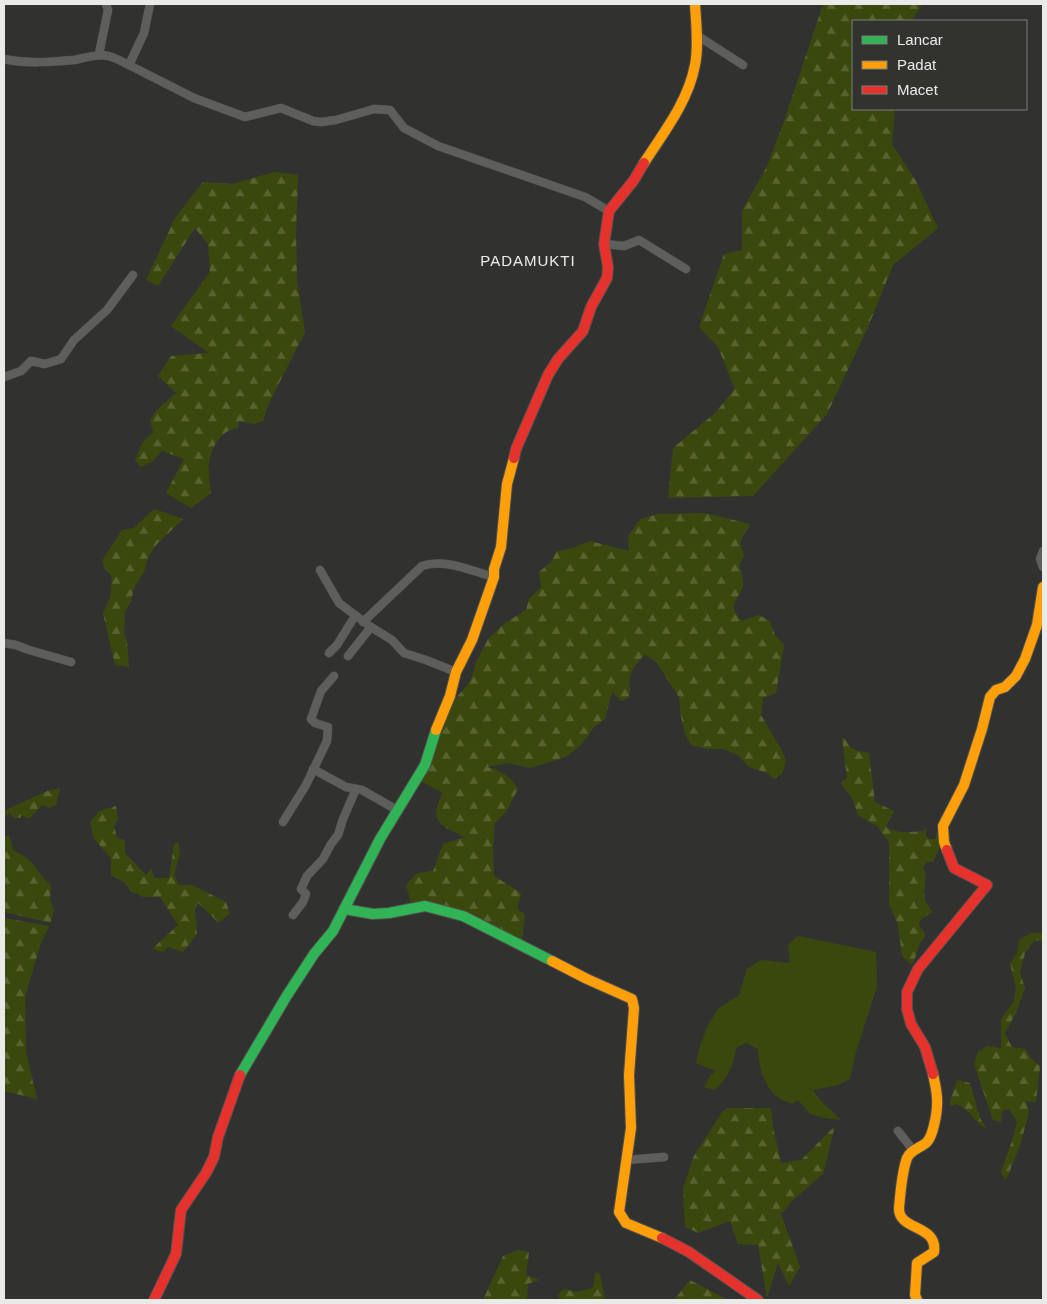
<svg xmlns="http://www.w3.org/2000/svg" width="1047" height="1304" font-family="Arial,sans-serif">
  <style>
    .grass { fill: #3b480d }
    .forest { fill: url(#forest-firs) }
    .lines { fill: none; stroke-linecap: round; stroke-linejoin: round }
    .street-casing { stroke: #50514e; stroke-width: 9 }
    .fast-casing { stroke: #50514e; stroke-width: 12 }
    .slow-casing { stroke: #50514e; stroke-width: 12 }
    .jam-casing { stroke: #50514e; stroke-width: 12 }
    .street { stroke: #5e5f5d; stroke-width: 8 }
    .fast { stroke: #30b455; stroke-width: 10 }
    .slow { stroke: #ff9f0a; stroke-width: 10 }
    .jam { stroke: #e5322d; stroke-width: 10 }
    .labels { text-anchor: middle; stroke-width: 4; stroke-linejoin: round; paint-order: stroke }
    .quarter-label { font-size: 15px; letter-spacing: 1px; fill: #eaebe8; stroke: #32332f }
  </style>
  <defs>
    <pattern id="forest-firs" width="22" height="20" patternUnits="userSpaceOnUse" patternTransform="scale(1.25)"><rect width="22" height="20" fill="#3b480d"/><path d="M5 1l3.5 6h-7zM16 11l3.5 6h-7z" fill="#586330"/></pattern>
  </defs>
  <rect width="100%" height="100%" fill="#313230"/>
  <path class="grass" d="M798,936L876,952L877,987L856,1052L850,1079L838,1085L813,1090L820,1100L841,1120L824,1118L810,1114L798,1100L792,1104C788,1102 781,1100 777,1097C764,1086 758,1065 758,1049L746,1043L737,1047C732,1065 730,1078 714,1090L704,1087L710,1076L716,1071L696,1063L700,1046L708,1025L718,1009L739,995L747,969L761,960L790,963L788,945Z"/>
  <g class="forest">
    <polygon points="823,4 922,4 912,21 853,21 853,109 895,109 892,144 916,181 938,228 893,265 868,327 827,414 753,496 668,498 673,448 715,413 735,389 718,347 699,327 724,254 742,250 742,211 767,166 784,121"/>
    <path d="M275,172L298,175L296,234L297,281L305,332L268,405L263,421L254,424L239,421L238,428C227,430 222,434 216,443C205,461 209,474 211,493L191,508L166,493L184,459L162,451L152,462L141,467L135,460L143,442L153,432L150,420L157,410L176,393L158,376L171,356L209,353L171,326L210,272L208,244L195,228L158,286L146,280L175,218L203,182L232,184Z"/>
    <polygon points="154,509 183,519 156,545 148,558 144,572 134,588 131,601 125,612 124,633 127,641 129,667 115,665 103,613 110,598 112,577 105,569 102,561 122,530 134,528"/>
    <path d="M705,513L750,524L740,542L744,556L739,565C741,571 744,579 743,585C741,599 724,604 742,621L759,615L770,621L775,635L784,645L776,693L763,698L761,715L781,749L786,761L782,774L774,779L767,773L749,767L738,755L723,749H707L691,745L685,734L681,717L679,697L657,663L645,654C639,661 631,669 630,678C628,686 632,689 628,698L621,701L612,692L605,719L594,727L581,745L569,755L560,759L529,768L509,763L487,767C500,770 511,777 518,789L506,812L495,823L493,847L494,876L521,893L517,909L525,914L522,940L450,908L411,902L406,885L417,873L433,871L443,844L465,837C442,826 427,822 443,793L422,782L431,763L446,709L470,682L477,660L488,639L505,623L526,610L529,599L541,587L539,572L551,562L557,551L573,548L590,541L629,551L628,536L640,519L658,514Z"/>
    <path d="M842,738H845C849,750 857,751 869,753L875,802L894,811L886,827C895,834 912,832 923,831L926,826V836L929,839H935L937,834L940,837V846L934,860L933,862H926L923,869L926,875L924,893L925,901L932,912L920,920L919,925L925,933L924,938C918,943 917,955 913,963L910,964L902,956L898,925L889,904V843L878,827L858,815L851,796L840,783L847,778Z"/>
    <polygon points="60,788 56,805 49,808 42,805 29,819 22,815 20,818 14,818 9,812 7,816 4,815 4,811 47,791"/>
    <polygon points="116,806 118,819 114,826 117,838 125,840 125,853 146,875 151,869 155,878 169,878 174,844 178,841 180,854 174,874 179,885 192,885 226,902 230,914 218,923 209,913 198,903 195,908 197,934 183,952 168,947 163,952 152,949 178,925 160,897 143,897 131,891 124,882 111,875 111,858 94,839 90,822 99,811"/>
    <path d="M9,835L13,850C17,853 23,855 27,858C37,866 41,878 51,885L50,899L54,910L51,923L4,912V837Z"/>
    <polygon points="4,918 49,926 40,946 25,997 26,1052 37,1099 4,1091"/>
    <path d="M1031,933H1043V940L1034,941L1025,953L1020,972L1025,988L1016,1013L1005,1033L1012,1047L1025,1049L1031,1058L1040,1066L1036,1102L1026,1101L1029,1112L1020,1146L1006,1180L1001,1173C1006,1155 1014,1139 1017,1121L1009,1109L1002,1111L1001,1122L993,1120L974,1064L978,1052L987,1046L1001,1048V1019L1014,1001L1016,987L1010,964L1017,953L1019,940Z"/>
    <path d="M957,1080L970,1083L980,1118L987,1129C974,1123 970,1108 955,1104L952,1106L949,1105Z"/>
    <polygon points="727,1108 771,1108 773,1127 781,1163 801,1160 835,1126 823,1174 794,1199 781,1214 800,1267 789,1286 778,1263 767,1298 758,1245 738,1244 730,1221 698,1233 685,1227 683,1188 694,1156 722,1112"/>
    <polygon points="518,1250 529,1252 526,1275 539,1280 528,1284 527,1300 483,1300 503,1256"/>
    <polygon points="595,1273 600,1274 605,1300 561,1300 558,1295 564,1289 576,1292 593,1288"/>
    <polygon points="690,1280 728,1300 674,1300"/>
  </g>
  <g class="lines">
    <defs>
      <g id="street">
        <polyline points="698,36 743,65"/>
        <polyline points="99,54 108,10 106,4"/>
        <path d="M4,59C26,64 51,62 74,60C92,57 101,51 119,60L194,98L245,117L281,108L313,121L321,122L336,120L374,109L390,110L404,128L438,146L585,197L609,211"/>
        <polyline points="129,65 144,33 150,4"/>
        <polyline points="604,244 624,246 639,240 686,269"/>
        <polyline points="4,377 21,371 31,361 45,364 61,359 74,340 107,310 133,275"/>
        <polyline points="1043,551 1040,559 1043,567"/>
        <polyline points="320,570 339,603 371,627 392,640 404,653 426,660 456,672"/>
        <path d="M363,622L422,566C445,558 471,571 494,577"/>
        <polyline points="4,643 16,645 29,650 71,662"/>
        <polyline points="329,653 337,645 355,616"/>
        <polyline points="348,656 371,627"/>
        <polyline points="313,769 346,787 362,790 397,810"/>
        <polyline points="283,822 306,785 327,741 328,727 315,723 311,719 321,691 334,676"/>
        <polyline points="293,915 303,902 306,894 301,889 307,876 323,859 331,844 338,835 343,819 356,789"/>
        <polyline points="898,1131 913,1150"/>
        <polyline points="627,1160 664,1157"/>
      </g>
      <g id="fast">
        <polyline points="344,909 373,914 389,913 425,906 463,916 552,961"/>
        <polyline points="240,1075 286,997 314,954 333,931 380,839 425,765 436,730"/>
      </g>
      <g id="slow">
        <path d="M644,163C664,132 688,102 695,65C699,45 696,24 695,4"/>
        <polyline points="436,730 450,696 456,672 472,640 494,577 494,569 501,547 507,484 514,458"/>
        <polyline points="947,850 944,842 943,826 964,785 982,729 990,697 996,690 1005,687 1016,676 1025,659 1037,625 1043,587"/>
        <polyline points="552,961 587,979 632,999 634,1008 629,1075 631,1128 619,1212 626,1223 662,1238"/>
        <path d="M917,1300L915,1295L917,1263L934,1252C938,1224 898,1231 899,1208C900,1196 903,1169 907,1158C911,1149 921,1148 927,1142C933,1136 937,1113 937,1105C938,1095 935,1084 933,1074"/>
      </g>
      <g id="jam">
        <polyline points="514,458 516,449 548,375 558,359 583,331 591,307 607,278 608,267 604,244 609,211 634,180 644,163"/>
        <polyline points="933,1074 925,1047 911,1024 907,1009 907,992 918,969 987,885 954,868 947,850"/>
        <polyline points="662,1238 689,1252 758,1300"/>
        <polyline points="154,1300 176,1254 181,1210 206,1173 214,1157 218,1137 240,1075"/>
      </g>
    </defs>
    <use href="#street" class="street-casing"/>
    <use href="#fast" class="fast-casing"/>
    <use href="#slow" class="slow-casing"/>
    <use href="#jam" class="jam-casing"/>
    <use href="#street" class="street"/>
    <use href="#fast" class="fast"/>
    <use href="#slow" class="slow"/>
    <use href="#jam" class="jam"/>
  </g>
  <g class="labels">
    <g class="quarter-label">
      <text x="528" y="266">PADAMUKTI</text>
    </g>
  </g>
  <rect width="1047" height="1304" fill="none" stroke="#eaebe8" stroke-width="10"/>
  <rect x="852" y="20" width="175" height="90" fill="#32332f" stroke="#7c7d79"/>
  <rect x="862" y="36" width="25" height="8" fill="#30b455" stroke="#7c7d79"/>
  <text x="897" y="45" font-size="15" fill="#eaebe8">Lancar</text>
  <rect x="862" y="61" width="25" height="8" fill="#ff9f0a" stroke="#7c7d79"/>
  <text x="897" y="70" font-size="15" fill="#eaebe8">Padat</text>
  <rect x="862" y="86" width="25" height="8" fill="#e5322d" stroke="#7c7d79"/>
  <text x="897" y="95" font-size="15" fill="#eaebe8">Macet</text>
</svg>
